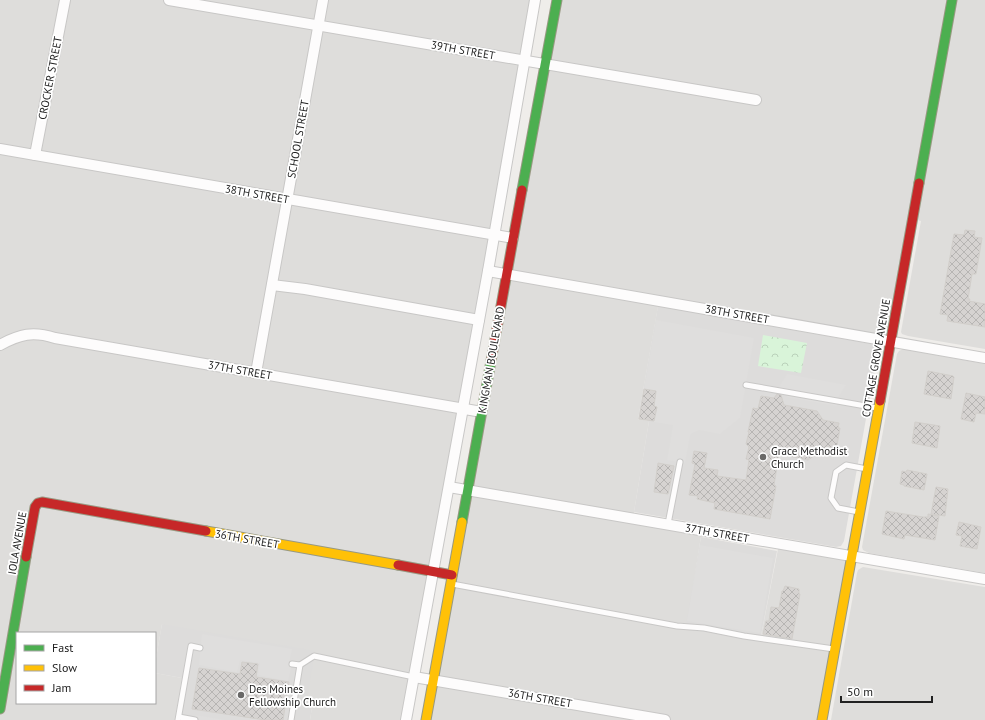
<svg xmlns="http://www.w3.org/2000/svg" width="985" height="720" font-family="'PT Sans',sans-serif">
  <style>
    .residential { fill: #dedddb }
    .religious { fill: #dddcdb }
    .park { fill: url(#park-crowns) }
    .parking { fill: #dfdedd }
    .building { fill: url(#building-cross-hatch); stroke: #d2cfcb }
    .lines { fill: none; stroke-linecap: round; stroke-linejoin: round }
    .lane-casing { stroke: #c8c7c6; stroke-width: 7 }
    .street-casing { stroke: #c8c7c6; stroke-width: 12 }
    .fast-casing { stroke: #989982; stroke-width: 11 }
    .slow-casing { stroke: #989982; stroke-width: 11 }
    .jam-casing { stroke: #989982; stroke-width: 11 }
    .lane { stroke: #fdfcfc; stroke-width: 5 }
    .street { stroke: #fdfcfc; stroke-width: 10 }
    .fast { stroke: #4caf50; stroke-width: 9 }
    .slow { stroke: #ffc107; stroke-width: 9 }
    .jam { stroke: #c62828; stroke-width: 9 }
    .poi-dot { fill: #696867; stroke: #fff; stroke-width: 1.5 }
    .labels { text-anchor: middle; stroke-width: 3.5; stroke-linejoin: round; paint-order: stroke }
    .street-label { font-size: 11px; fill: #212121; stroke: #fff }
    .poi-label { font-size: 11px; fill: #212121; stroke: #fff; text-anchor: start }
  </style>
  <defs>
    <pattern id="park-crowns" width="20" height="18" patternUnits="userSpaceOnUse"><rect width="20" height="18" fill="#d9f4d9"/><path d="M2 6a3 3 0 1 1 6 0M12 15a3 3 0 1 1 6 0" fill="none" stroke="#bad1ba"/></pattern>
    <pattern id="building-cross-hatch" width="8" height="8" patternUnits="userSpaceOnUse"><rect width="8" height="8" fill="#d6d3d1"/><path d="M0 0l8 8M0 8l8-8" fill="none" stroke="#b7b5b3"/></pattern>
  </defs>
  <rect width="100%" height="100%" fill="#efedea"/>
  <g class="residential">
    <polygon points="0,0 535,0 406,720 310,720 313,701 307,700 162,624 155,664 155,633 17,633 17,703 155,703 155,673 182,678 175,720 0,720"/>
    <polygon points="557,0 985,0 985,349 908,336 902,334 901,332 921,221 914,219 891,341 659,301 638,419 649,421 633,518 702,530 687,624 761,636 779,544 852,556 822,720 426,720"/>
    <polygon points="903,349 985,364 985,573 869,553 863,550 862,547 897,354 899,351"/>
    <polygon points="863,567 985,587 985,720 831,720 857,573 858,570"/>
  </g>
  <g class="religious">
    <polygon points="658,306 872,344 877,346 878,352 844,541 841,546 836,547 634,512 649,421 638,419"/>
    <polygon points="701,537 777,551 761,636 686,624"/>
    <polygon points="162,624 315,651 307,700 313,701 310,720 175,720 182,678 155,673 155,664"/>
  </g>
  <polygon class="park" points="763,335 807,343 801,373 758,366"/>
  <g class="parking">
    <polygon points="656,320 754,338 740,418 720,434 699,430 692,433 690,436 685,463 667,460 673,425 654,422 657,407 654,406 657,391 644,389"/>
    <polygon points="787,374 846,385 836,401 838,402 837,406 787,397 788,393 777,390"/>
    <polygon points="700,545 773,558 760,633 687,621"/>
    <polygon points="202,634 292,649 289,663 292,664 288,681 258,675 260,663 240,660 237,672 199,665"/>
    <polygon points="195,715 225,720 195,720"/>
  </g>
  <g class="building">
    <polygon points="965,230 975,231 974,237 982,238 976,274 972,274 968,299 970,299 969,301 985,304 985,327 947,321 948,315 940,314 954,234 964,235"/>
    <polygon points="928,371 953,376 954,377 951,399 924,394"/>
    <polygon points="644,389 656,391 654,406 657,407 654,421 639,419"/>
    <polygon points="966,393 985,397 985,414 976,413 974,422 961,419"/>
    <polygon points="777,394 781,395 784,405 817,411 823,420 839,423 838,428 840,428 836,451 834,450 833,456 818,453 808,460 779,454 774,485 776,486 770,519 714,509 715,503 697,499 698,496 689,495 695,464 692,463 694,451 707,453 704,468 718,470 717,476 746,480 749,460 746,459 749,447 746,444 749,432 748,432 753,408 758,409 761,396 774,398"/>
    <polygon points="915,422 940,426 937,448 912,443"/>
    <polygon points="658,463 674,466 668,494 654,492"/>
    <polygon points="907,470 927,474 924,490 904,486 904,485 900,484 902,471 906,472"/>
    <polygon points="936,487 948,489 945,516 931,514"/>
    <polygon points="886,511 923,517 928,517 928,514 939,516 935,540 905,535 904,539 882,534"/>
    <polygon points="959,522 981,527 977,549 960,546 962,536 956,535"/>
    <polygon points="785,586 799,589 799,594 800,594 792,639 763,634 766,621 769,621 771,607 779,608 782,591 783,591"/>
    <polygon points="242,662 258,664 256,677 289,682 283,720 265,720 192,709 199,668 240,674"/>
  </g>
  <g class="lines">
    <defs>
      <g id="lane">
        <polyline points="746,385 877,408"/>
        <polyline points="859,512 838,508 831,498 836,472 846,465 867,469"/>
        <polyline points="668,524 680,462"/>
        <polyline points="452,584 677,626 704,628 744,636 834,649"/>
        <polyline points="292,664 300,665 314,656 414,677"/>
        <polyline points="179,717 195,720"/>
        <polyline points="178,720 191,646 200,648"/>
        <polyline points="291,720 300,665"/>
      </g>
      <g id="street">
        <polyline points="169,0 756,100"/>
        <polyline points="0,149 513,238"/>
        <polyline points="35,155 65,0"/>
        <polyline points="488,271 985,358"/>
        <polyline points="272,285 305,289 479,320"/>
        <path d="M0,345C20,334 33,331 55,338L482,412"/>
        <polyline points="256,373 323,0"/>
        <polyline points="449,487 985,579"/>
        <polyline points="414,677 665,720"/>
        <polyline points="406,720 488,271 535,0"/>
      </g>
      <g id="fast">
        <polyline points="919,183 952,0"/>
        <polyline points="522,190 557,0"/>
        <polyline points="462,522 491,361"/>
        <polyline points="0,709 26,557"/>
      </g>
      <g id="slow">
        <polyline points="206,531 398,565"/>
        <polyline points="426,720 462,522"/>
        <polyline points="822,720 880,401"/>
      </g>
      <g id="jam">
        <polyline points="491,361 522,190"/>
        <polyline points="880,401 919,183"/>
        <polyline points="26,557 35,507 38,503 42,502 206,531"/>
        <polyline points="398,565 452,575"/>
      </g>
    </defs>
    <use href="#lane" class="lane-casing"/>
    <use href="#street" class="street-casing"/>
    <use href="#fast" class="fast-casing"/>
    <use href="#slow" class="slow-casing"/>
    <use href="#jam" class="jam-casing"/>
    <use href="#lane" class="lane"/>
    <use href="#street" class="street"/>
    <use href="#fast" class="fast"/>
    <use href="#slow" class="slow"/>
    <use href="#jam" class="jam"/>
  </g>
  <g class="poi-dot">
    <circle cx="763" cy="457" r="4"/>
    <circle cx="241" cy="695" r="4"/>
  </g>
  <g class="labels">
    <g class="street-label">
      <text transform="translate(463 50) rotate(10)" y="4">39TH STREET</text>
      <text transform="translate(50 78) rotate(-79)" y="4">CROCKER STREET</text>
      <text transform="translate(298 139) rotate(-80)" y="4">SCHOOL STREET</text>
      <text transform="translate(257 194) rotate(10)" y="4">38TH STREET</text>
      <text transform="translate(737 314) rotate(10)" y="4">38TH STREET</text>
      <text transform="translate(876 358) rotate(-80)" y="4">COTTAGE GROVE AVENUE</text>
      <text transform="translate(491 360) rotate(-80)" y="4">KINGMAN BOULEVARD</text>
      <text transform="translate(240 370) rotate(10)" y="4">37TH STREET</text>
      <text transform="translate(717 533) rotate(10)" y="4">37TH STREET</text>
      <text transform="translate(247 539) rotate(10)" y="4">36TH STREET</text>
      <text transform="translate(17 543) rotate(-80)" y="4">IOLA AVENUE</text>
      <text transform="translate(540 698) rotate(10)" y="4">36TH STREET</text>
    </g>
    <g class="poi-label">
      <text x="771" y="455">Grace Methodist<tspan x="771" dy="13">Church</tspan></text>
      <text x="249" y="693">Des Moines<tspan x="249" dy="13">Fellowship Church</tspan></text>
    </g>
  </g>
  <rect x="16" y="632" width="140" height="72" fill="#ffffff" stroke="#a6a6a6"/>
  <rect x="24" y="645" width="20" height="6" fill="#4caf50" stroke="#a6a6a6"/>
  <text x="52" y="652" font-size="12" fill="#212121">Fast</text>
  <rect x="24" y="665" width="20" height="6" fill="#ffc107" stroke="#a6a6a6"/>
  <text x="52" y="672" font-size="12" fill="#212121">Slow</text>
  <rect x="24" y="685" width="20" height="6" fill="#c62828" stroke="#a6a6a6"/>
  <text x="52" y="692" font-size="12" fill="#212121">Jam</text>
  <path d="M841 696v6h91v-6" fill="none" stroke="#212121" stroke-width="2"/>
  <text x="847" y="696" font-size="12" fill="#212121" stroke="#ffffff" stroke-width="3" paint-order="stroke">50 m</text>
</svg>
